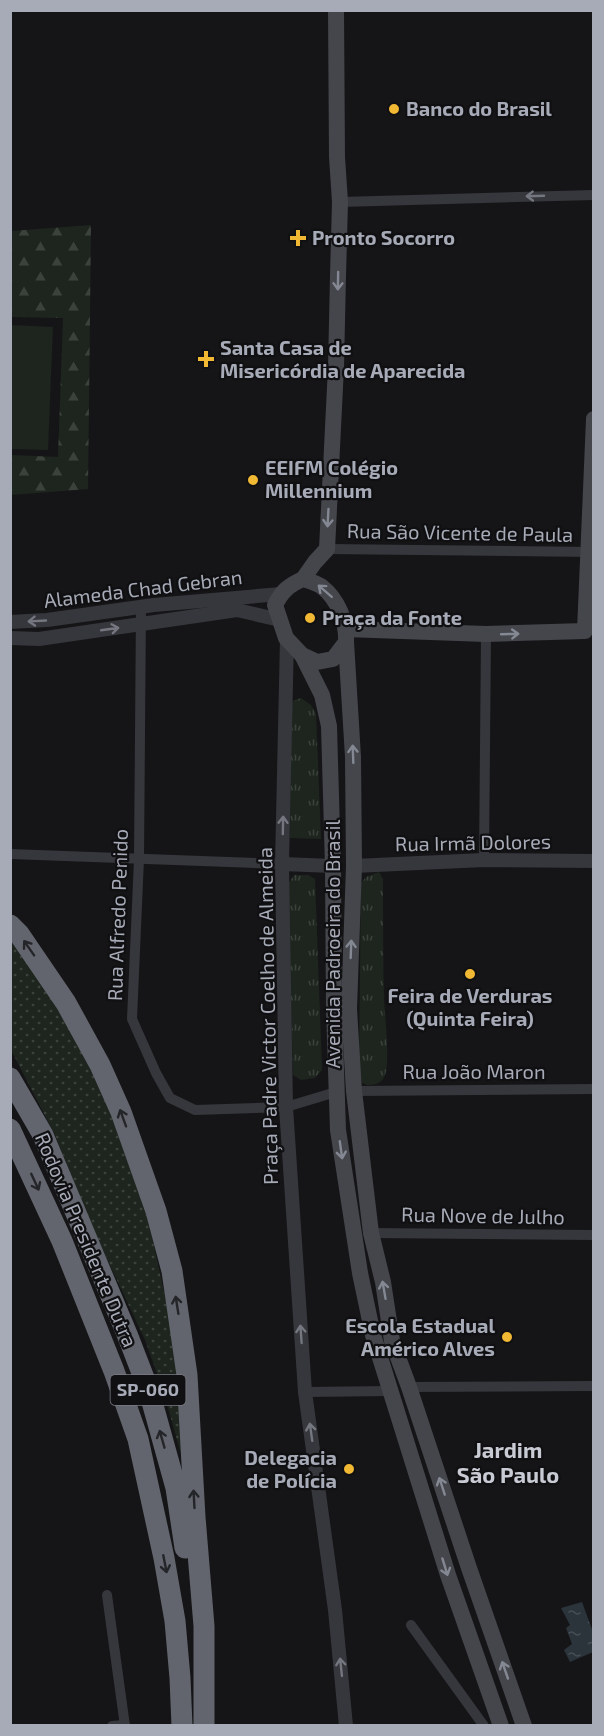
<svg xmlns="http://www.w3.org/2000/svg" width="604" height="1736" font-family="'Exo 2',sans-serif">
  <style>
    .grass { fill: url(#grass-dots) }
    .forest { fill: url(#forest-firs) }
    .park { fill: url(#park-tufts) }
    .pitch { fill: #1d251e }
    .water { fill: url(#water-ripples) }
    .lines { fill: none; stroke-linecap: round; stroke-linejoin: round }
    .minor { stroke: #36373c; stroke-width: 10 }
    .tertiary { stroke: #36373c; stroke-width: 14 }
    .secondary { stroke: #44464c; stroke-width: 16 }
    .motorway { stroke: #62656d; stroke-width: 21 }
    .oneway { stroke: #747780 }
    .oneway2 { stroke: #848892 }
    .oneway3 { stroke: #242529 }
    .poi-dot { fill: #f1b834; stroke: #101012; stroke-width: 2 }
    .labels { text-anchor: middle; stroke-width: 4.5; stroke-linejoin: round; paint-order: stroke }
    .shield { fill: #101012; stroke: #7a7c86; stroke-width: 1.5 }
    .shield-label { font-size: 18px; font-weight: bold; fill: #a7abb7 }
    .poi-label { font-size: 20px; font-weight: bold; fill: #a7abb7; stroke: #101012; text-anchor: start }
    .street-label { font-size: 20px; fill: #a7abb7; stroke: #101012 }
    .quarter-label { font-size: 22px; font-weight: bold; fill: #c8cbd3; stroke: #101012 }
  </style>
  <defs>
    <pattern id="grass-dots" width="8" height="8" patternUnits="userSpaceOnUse" patternTransform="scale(1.5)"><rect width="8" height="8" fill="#1d251e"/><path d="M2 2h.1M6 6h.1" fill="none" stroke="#3b423c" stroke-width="1.8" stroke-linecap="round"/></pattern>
    <pattern id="forest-firs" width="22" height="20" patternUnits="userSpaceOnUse" patternTransform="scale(1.5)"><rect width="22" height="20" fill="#1d251e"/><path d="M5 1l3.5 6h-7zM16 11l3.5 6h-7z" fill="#3b423c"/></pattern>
    <pattern id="park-tufts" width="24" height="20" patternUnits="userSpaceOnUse" patternTransform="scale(1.5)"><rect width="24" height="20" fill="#1d251e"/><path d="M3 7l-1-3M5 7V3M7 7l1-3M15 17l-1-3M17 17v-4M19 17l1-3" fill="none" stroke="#3b423c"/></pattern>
    <pattern id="water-ripples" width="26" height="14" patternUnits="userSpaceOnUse" patternTransform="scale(1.5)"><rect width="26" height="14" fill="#2b333b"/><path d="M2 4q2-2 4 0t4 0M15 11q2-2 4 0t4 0" fill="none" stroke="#474e55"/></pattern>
  </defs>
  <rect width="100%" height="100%" fill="#151517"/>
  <polygon class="grass" points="10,935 57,995 122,1133 148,1218 169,1315 178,1361 188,1479 163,1390 145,1340 93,1229 55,1135 11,1050"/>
  <polygon class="forest" points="91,225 88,489 11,495 11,455 58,457 63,318 11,317 11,231"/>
  <g class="park">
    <polygon points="301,698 311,705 316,714 321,839 290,838 291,705 293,701"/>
    <path d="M379,872L383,879C383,919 383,960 384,1000C385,1016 390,1063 385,1075C381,1085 371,1087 362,1083L359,1065L361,883L366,877Z"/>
    <polygon points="294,875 308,875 315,879 322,1070 315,1078 301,1080 293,1075 288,884"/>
  </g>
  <polygon class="pitch" points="11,325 53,327 48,450 11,449"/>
  <polygon class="water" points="582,1602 593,1632 593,1652 570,1662 564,1650 572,1644 566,1628 570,1625 561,1608"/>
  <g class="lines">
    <g class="minor">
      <polyline points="340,202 594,195"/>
      <polyline points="327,549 593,552"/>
      <polyline points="141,607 139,859 132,1019 156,1073 170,1098 195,1110 286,1107 336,1092"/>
      <polyline points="10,854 282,864"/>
      <polyline points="484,860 486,634"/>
      <polyline points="354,1091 594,1089"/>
      <polyline points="371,1233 594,1235"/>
      <polyline points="409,1387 594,1386"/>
      <polyline points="305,1392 391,1391"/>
      <polyline points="107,1595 125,1726"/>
      <polyline points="411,1625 484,1726"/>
      <polyline points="112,1726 125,1725"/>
    </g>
    <g class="tertiary">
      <polyline points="10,622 47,620 154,605 281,594"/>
      <polyline points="10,638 39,639 237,610 280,620"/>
      <polyline points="287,638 282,864 286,1107 305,1392 335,1610 346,1726"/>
      <polyline points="282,864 333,866"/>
      <polyline points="354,866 484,860 594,861"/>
    </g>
    <g class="secondary">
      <polyline points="303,579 315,562 327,549 336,367 338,276 340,202 337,157 336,10"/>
      <polyline points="346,629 486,634 585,631 594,419"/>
      <path d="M346,642L333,659L317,662L302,655L286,638L275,605C282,591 289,585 303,579C309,581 316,583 321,586C338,599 347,622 346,642L353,757L354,866L349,1009L354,1091L371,1233L383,1282L392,1341L409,1387L469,1568L524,1726"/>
      <polyline points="302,655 322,695 329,726 333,866 334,1008 338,1130 360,1273 373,1335 448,1575 501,1726"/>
    </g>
    <g class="motorway">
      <polyline points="10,925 19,934 66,1003 100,1065 121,1112 156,1211 172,1271 187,1375 195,1517 204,1626 204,1726"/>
      <polyline points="10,1078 43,1135 127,1334 149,1391 176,1488 185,1548"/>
      <polyline points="10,1129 62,1241 114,1371 138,1439 164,1558 175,1621 180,1678 182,1726"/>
    </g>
  </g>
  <defs><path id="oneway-shaft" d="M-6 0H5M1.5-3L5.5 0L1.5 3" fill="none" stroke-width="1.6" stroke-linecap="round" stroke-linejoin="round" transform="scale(1.5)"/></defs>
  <g class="oneway">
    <use href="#oneway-shaft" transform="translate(535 196) rotate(178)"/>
    <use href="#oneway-shaft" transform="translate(37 621) rotate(177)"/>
    <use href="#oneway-shaft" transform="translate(110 629) rotate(-8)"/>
    <use href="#oneway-shaft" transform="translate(283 825) rotate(-89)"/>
    <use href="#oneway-shaft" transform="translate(301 1334) rotate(-94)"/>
    <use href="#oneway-shaft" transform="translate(311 1432) rotate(-98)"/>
    <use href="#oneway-shaft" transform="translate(341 1667) rotate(-96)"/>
  </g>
  <g class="oneway2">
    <use href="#oneway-shaft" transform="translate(338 281) rotate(91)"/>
    <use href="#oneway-shaft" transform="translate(328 518) rotate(93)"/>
    <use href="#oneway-shaft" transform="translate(325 591) rotate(-139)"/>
    <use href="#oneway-shaft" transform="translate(510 634) rotate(-2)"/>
    <use href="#oneway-shaft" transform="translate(353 754) rotate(-92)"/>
    <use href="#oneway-shaft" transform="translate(351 949) rotate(-88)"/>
    <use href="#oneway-shaft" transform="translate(341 1150) rotate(82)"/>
    <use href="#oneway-shaft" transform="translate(384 1290) rotate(-100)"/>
    <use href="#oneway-shaft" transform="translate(442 1486) rotate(-108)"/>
    <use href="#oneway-shaft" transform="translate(445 1567) rotate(73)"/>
    <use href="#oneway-shaft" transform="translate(505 1670) rotate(-109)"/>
  </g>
  <g class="oneway3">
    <use href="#oneway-shaft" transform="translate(29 948) rotate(-125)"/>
    <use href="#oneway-shaft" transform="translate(123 1118) rotate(-110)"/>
    <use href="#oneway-shaft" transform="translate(35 1182) rotate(65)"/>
    <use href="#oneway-shaft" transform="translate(177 1305) rotate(-99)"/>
    <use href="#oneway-shaft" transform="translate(162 1439) rotate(-106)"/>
    <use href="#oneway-shaft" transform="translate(194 1499) rotate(-93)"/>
    <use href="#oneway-shaft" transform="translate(165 1564) rotate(79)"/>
  </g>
  <g class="poi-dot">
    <circle cx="394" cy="109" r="6"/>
    <path d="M295 229h6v6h6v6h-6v6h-6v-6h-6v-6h6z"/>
    <path d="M203 350h6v6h6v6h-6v6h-6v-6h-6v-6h6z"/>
    <circle cx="253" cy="480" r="6"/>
    <circle cx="310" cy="618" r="6"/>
    <circle cx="470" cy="974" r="6"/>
    <circle cx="507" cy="1337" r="6"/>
    <circle cx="349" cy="1469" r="6"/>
  </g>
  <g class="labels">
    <rect class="shield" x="110.5" y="1375" width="75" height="30" rx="4.5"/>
    <g class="shield-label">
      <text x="148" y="1396">SP-060</text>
    </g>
    <g class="poi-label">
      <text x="406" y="116">Banco do Brasil</text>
      <text x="312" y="245">Pronto Socorro</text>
      <text x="220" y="355">Santa Casa de<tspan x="220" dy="23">Misericórdia de Aparecida</tspan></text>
      <text x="265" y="475">EEIFM Colégio<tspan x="265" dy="23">Millennium</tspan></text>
      <text x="322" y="625">Praça da Fonte</text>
      <text x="470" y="1003" text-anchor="middle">Feira de Verduras<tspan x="470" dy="23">(Quinta Feira)</tspan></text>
      <text x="495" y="1333" text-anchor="end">Escola Estadual<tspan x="495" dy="23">Américo Alves</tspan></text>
      <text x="337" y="1465" text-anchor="end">Delegacia<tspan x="337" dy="23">de Polícia</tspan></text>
    </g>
    <g class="street-label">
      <text transform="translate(460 533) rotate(1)" y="7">Rua São Vicente de Paula</text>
      <text transform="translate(143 589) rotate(-7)" y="7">Alameda Chad Gebran</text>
      <text transform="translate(473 843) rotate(-1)" y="7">Rua Irmã Dolores</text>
      <text transform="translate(118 915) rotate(-88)" y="7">Rua Alfredo Penido</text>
      <text transform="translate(333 944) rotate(-90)" y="7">Avenida Padroeira do Brasil</text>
      <text transform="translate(268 1016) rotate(-91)" y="7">Praça Padre Victor Coelho de Almeida</text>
      <text x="474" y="1079">Rua João Maron</text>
      <text transform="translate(483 1216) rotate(1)" y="7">Rua Nove de Julho</text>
      <text transform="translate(86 1240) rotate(67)" y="7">Rodovia Presidente Dutra</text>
    </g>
    <g class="quarter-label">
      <text x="508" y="1458">Jardim<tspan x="508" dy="25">São Paulo</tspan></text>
    </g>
  </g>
  <rect width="604" height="1736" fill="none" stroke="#a7abb7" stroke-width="24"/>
</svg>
